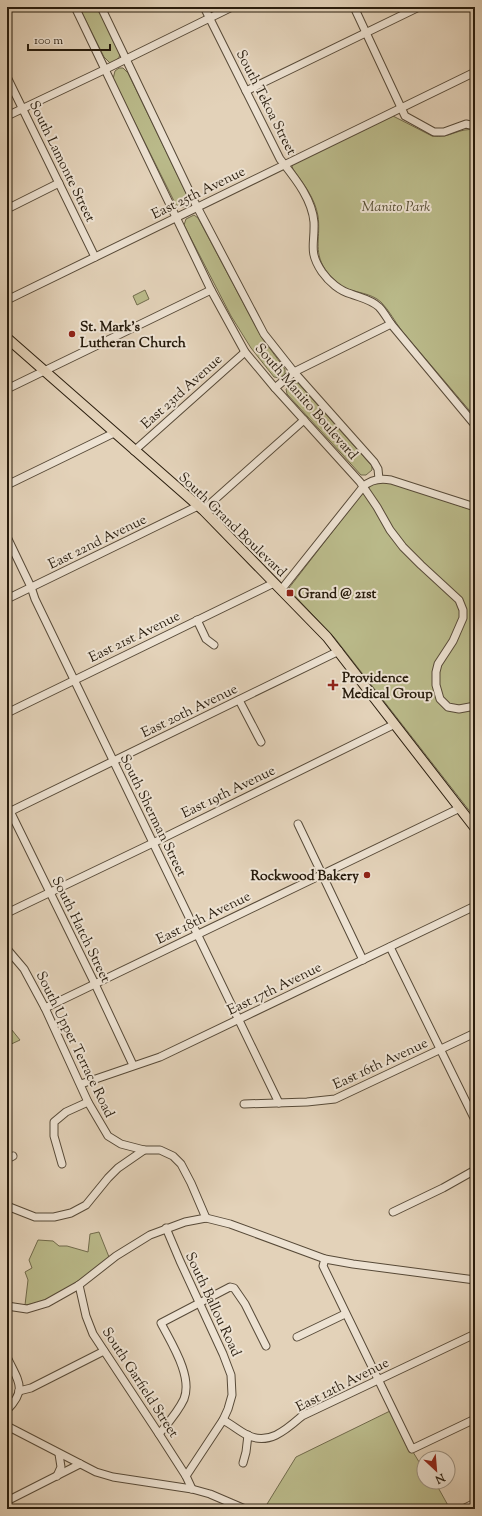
<svg xmlns="http://www.w3.org/2000/svg" width="482" height="1516" font-family="'Sorts Mill Goudy',serif">
  <style>
    .green { fill: #baba8a; stroke: #716b4c }
    .lines { fill: none; stroke-linecap: round; stroke-linejoin: round }
    .minor-casing { stroke: #574a38; stroke-width: 9 }
    .major-casing { stroke: #281c0d; stroke-width: 11 }
    .minor { stroke: #ede2d2; stroke-width: 7 }
    .major { stroke: #e3d2b9; stroke-width: 9 }
    .poi-dot { fill: #8f2418; stroke: #ede2d2; stroke-width: 1.5 }
    .labels { text-anchor: middle; stroke-width: 4; stroke-linejoin: round; paint-order: stroke }
    .street-label { font-size: 14px; fill: #281c0d; stroke: #ede2d2 }
    .park-label { font-size: 14px; font-style: italic; fill: #544b32; stroke: #ede2d2 }
    .poi-label { font-size: 14px; font-weight: bold; fill: #281c0d; stroke: #ede2d2; text-anchor: start }
  </style>
  <rect width="100%" height="100%" fill="#e3d2b9"/>
  <filter id="stains"><feTurbulence type="fractalNoise" baseFrequency=".005" numOctaves="4"/><feColorMatrix values="0 0 0 0 .2 0 0 0 0 .09 0 0 0 0 .02 0 0 0 .5 -.17"/></filter>
  <radialGradient id="worn" r=".72"><stop offset=".6" stop-color="#630" stop-opacity="0"/><stop offset="1" stop-color="#630" stop-opacity=".3"/></radialGradient>
  <g class="green">
    <path d="M79,7H98L120,54C119,60 115,61 110,63L104,57Z"/>
    <path d="M119,68H123L128,73L189,199C189,207 182,209 176,205L113,79L115,71Z"/>
    <path d="M393,116L432,136C450,139 459,127 475,130V417C451,388 426,360 402,331C395,322 389,310 381,302C371,293 357,293 345,288C337,284 330,276 325,269C313,251 321,236 318,216C315,198 303,183 293,169L292,166L294,164Z"/>
    <polygon points="194,215 198,218 262,338 285,369 285,374 280,378 274,377 251,348 231,316 184,225 186,219"/>
    <polygon points="145,290 149,299 137,305 133,296"/>
    <polygon points="293,383 298,383 372,466 372,470 366,475 361,475 287,394 286,389"/>
    <polygon points="376,482 388,482 475,511 475,818 334,637 290,591 289,588 360,496 369,485"/>
    <polygon points="7,1024 20,1040 7,1046"/>
    <path d="M99,1232L109,1257C86,1275 55,1302 25,1305L28,1280L25,1272L32,1268L29,1260L38,1240L53,1241L59,1246H67L88,1252L90,1234Z"/>
    <polygon points="390,1411 408,1449 413,1452 424,1470 424,1482 435,1482 450,1509 264,1509 296,1457"/>
  </g>
  <g class="lines">
    <defs>
      <g id="minor">
        <polyline points="75,7 211,290 245,352 275,388 360,482 377,507 390,530 403,547 421,565 459,600 463,610 463,618 453,641 438,664 436,672 436,685 440,699 448,707 459,709 475,706"/>
        <polyline points="101,7 195,203 264,334 294,372 374,462 378,469 379,479"/>
        <path d="M204,7L280,159C294,177 312,198 314,222C315,245 308,251 322,272C329,282 340,291 351,294C361,298 370,299 379,307C383,311 387,318 391,324L475,425"/>
        <polyline points="354,7 405,116 434,132 444,132 466,124 475,126"/>
        <polyline points="7,77 95,257"/>
        <polyline points="246,91 419,7"/>
        <polyline points="7,116 106,69 232,7"/>
        <polyline points="7,209 59,183"/>
        <polyline points="7,300 475,72"/>
        <polyline points="275,388 294,372 391,324"/>
        <polyline points="7,389 211,290"/>
        <polyline points="134,451 245,352"/>
        <polyline points="7,485 114,433"/>
        <polyline points="203,510 304,420"/>
        <polyline points="7,537 31,587 35,599 279,1103"/>
        <path d="M281,590L363,487C371,479 380,478 391,480L475,507"/>
        <polyline points="7,599 198,506"/>
        <polyline points="197,620 206,639 214,645"/>
        <polyline points="239,700 261,742"/>
        <polyline points="7,713 274,583"/>
        <polyline points="7,805 95,984 133,1065"/>
        <polyline points="7,813 339,651"/>
        <polyline points="298,824 363,960"/>
        <polyline points="7,913 153,843 395,724"/>
        <polyline points="390,947 475,1120"/>
        <polyline points="7,949 24,969 45,1008 88,1102 108,1136 121,1144 144,1150 160,1150 173,1156 181,1164 191,1183 206,1218"/>
        <polyline points="45,1008 460,808"/>
        <polyline points="81,1084 160,1057 475,906"/>
        <polyline points="244,1104 307,1102 335,1099 475,1033"/>
        <polyline points="7,1159 13,1156"/>
        <polyline points="62,1164 54,1136 54,1122 66,1112 88,1102"/>
        <polyline points="7,1206 35,1217 54,1217 71,1213 86,1205 108,1178 118,1168 144,1150"/>
        <polyline points="393,1212 443,1188 475,1170"/>
        <polyline points="166,1228 180,1261 223,1354 231,1375 232,1395 228,1409 223,1420 186,1476"/>
        <polyline points="325,1259 323,1266 412,1449 475,1419"/>
        <polyline points="79,1285 86,1316 93,1334 159,1434 186,1476 192,1489"/>
        <polyline points="7,1306 27,1309 47,1303 79,1285 116,1256 150,1235 185,1222 206,1218 230,1224 325,1259 353,1264 475,1280"/>
        <polyline points="297,1337 345,1314"/>
        <path d="M7,1357C18,1381 28,1389 7,1410"/>
        <polyline points="19,1391 31,1388 104,1351"/>
        <path d="M223,1420C231,1424 239,1431 247,1435C269,1446 287,1429 302,1416L475,1334"/>
        <polyline points="7,1426 96,1472 113,1477 192,1489 210,1494 245,1509"/>
        <path d="M159,1434C168,1423 178,1412 184,1399C193,1376 171,1343 161,1323L230,1287L234,1288L245,1304L266,1346"/>
        <polyline points="243,1463 246,1452 248,1435"/>
        <polyline points="57,1476 61,1467 59,1454"/>
        <polyline points="7,1501 80,1464"/>
        <polyline points="463,1509 475,1503"/>
      </g>
      <polyline id="major" points="7,338 203,510 327,637 475,828"/>
    </defs>
    <use href="#minor" class="minor-casing"/>
    <use href="#major" class="major-casing"/>
    <use href="#minor" class="minor"/>
    <use href="#major" class="major"/>
  </g>
  <g class="poi-dot">
    <circle cx="72" cy="334" r="4"/>
    <rect x="286" y="589" width="8" height="8" rx="2"/>
    <path d="M331 679h4v4h4v4h-4v4h-4v-4h-4v-4h4z"/>
    <circle cx="367" cy="875" r="4"/>
  </g>
  <g class="labels">
    <g class="street-label">
      <text transform="translate(267 102) rotate(63)" y="5">South Tekoa Street</text>
      <text transform="translate(63 161) rotate(64)" y="5">South Lamonte Street</text>
      <text transform="translate(198 192) rotate(-26)" y="5">East 25th Avenue</text>
      <text transform="translate(181 391) rotate(-42)" y="5">East 23rd Avenue</text>
      <text transform="translate(307 401) rotate(49)" y="5">South Manito Boulevard</text>
      <text transform="translate(233 524) rotate(44)" y="5">South Grand Boulevard</text>
      <text transform="translate(97 541) rotate(-26)" y="5">East 22nd Avenue</text>
      <text transform="translate(134 636) rotate(-26)" y="5">East 21st Avenue</text>
      <text transform="translate(189 710) rotate(-26)" y="5">East 20th Avenue</text>
      <text transform="translate(228 791) rotate(-26)" y="5">East 19th Avenue</text>
      <text transform="translate(154 815) rotate(64)" y="5">South Sherman Street</text>
      <text transform="translate(203 917) rotate(-26)" y="5">East 18th Avenue</text>
      <text transform="translate(82 929) rotate(64)" y="5">South Hatch Street</text>
      <text transform="translate(274 988) rotate(-26)" y="5">East 17th Avenue</text>
      <text transform="translate(76 1044) rotate(64)" y="5">South Upper Terrace Road</text>
      <text transform="translate(380 1063) rotate(-25)" y="5">East 16th Avenue</text>
      <text transform="translate(214 1304) rotate(65)" y="5">South Ballou Road</text>
      <text transform="translate(141 1382) rotate(57)" y="5">South Garfield Street</text>
      <text transform="translate(342 1384) rotate(-27)" y="5">East 12th Avenue</text>
    </g>
    <g class="park-label">
      <text x="396" y="211">Manito Park</text>
    </g>
    <g class="poi-label">
      <text x="80" y="331">St. Mark's<tspan x="80" dy="16">Lutheran Church</tspan></text>
      <text x="298" y="598">Grand @ 21st</text>
      <text x="342" y="682">Providence<tspan x="342" dy="16">Medical Group</tspan></text>
      <text x="359" y="880" text-anchor="end">Rockwood Bakery</text>
    </g>
  </g>
  <rect width="482" height="1516" fill="none" stroke="#e3d2b9" stroke-width="24"/>
  <rect x="8" y="8" width="466" height="1500" fill="none" stroke="#281c0d" stroke-width="2"/>
  <rect x="12" y="12" width="458" height="1492" fill="none" stroke="#281c0d"/>
  <g transform="translate(436 1470) rotate(154)"><circle r="19" fill="#ede2d2" stroke="#9e9383"/>
  <path d="M0-3L7 15L0 10L-7 15Z" fill="#8f2418"/>
  <text y="-6" font-size="11" font-weight="bold" text-anchor="middle" fill="#281c0d">N</text>
  </g>
  <path d="M28 44v6h82v-6" fill="none" stroke="#281c0d" stroke-width="2"/>
  <text x="34" y="44" font-size="12" fill="#281c0d" stroke="#ede2d2" stroke-width="3" paint-order="stroke">100 m</text>
  <rect width="100%" height="100%" filter="url(#stains)"/>
  <rect width="100%" height="100%" fill="url(#worn)"/>
</svg>
